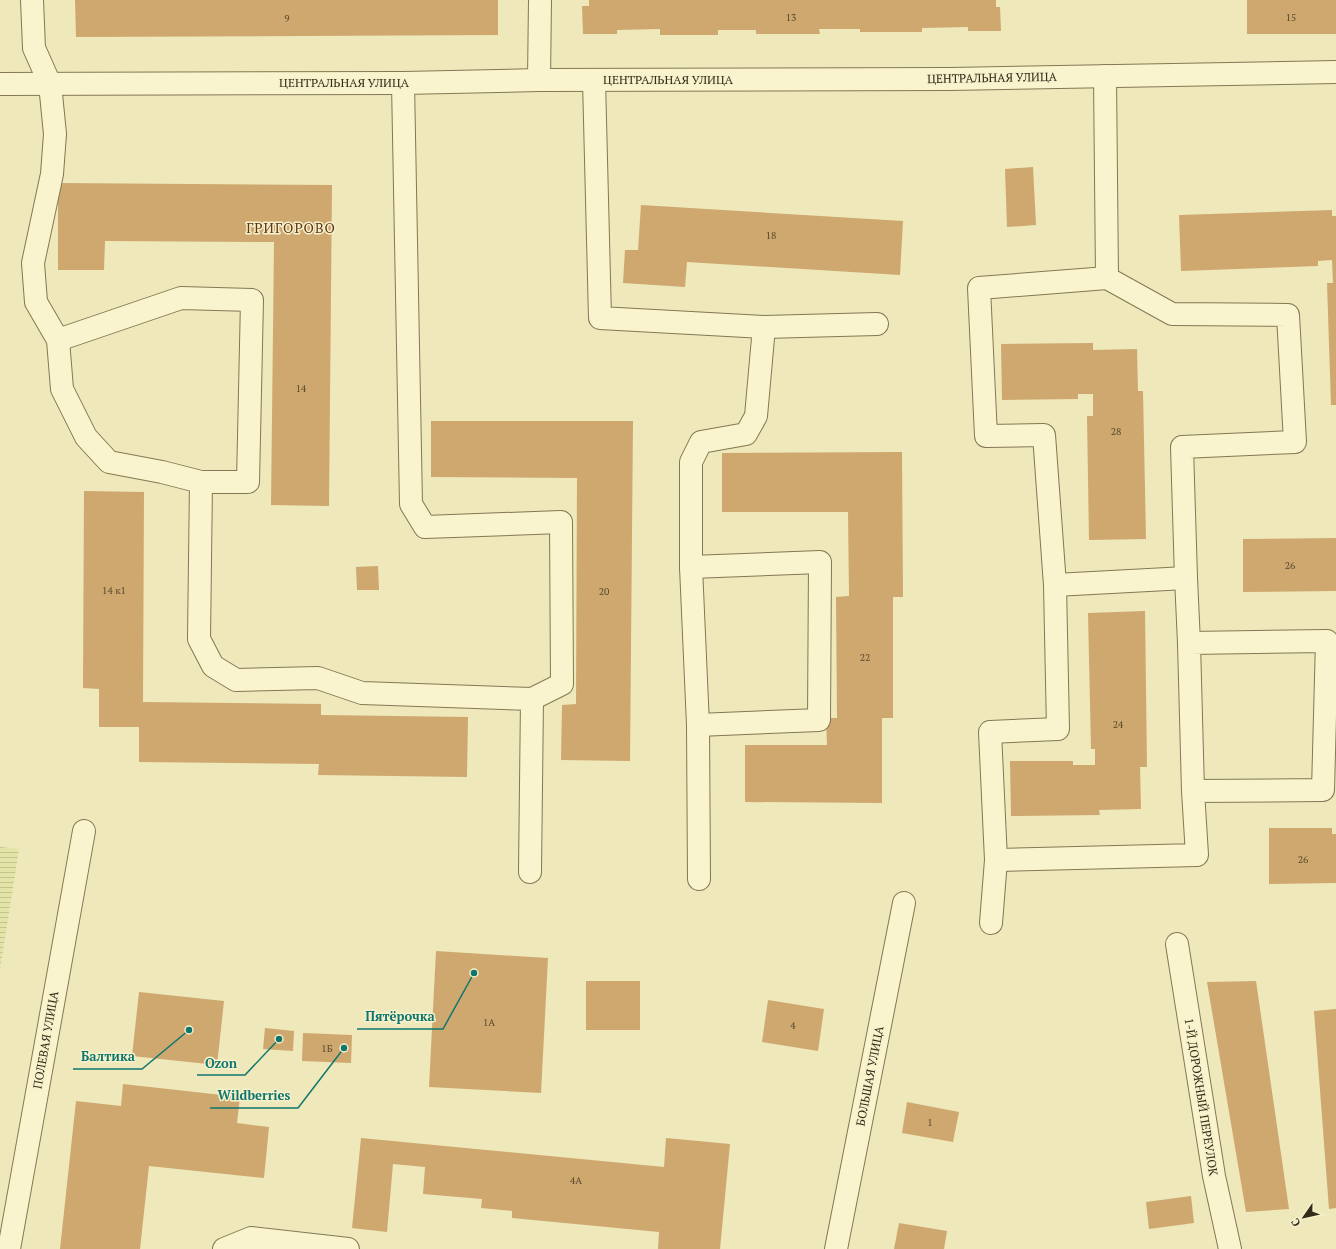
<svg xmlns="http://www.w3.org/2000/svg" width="1336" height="1249" font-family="'PT Serif',serif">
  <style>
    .farmland { fill: url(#farmland-rules) }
    .building { fill: #cea86f }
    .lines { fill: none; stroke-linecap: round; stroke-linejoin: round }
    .minor-casing { stroke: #857754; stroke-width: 24 }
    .minor { stroke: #f9f4cd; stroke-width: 22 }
    .labels { text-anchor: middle; stroke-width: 3; stroke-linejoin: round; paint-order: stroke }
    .number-label { font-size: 10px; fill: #5a4a2f }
    .street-label { font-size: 12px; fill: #342b1a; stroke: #f6f1ca }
    .quarter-label { font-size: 14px; letter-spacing: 1px; fill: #613518; stroke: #f6f1ca }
    .leader { fill: none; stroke: #0f766e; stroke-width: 1.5 }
    .callout-dot { fill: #0f766e; stroke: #f6f1ca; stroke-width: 1.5 }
    .callout-label { font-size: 13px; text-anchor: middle; font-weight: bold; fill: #0f766e; stroke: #f6f1ca; stroke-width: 3; stroke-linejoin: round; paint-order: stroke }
  </style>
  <defs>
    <pattern id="farmland-rules" width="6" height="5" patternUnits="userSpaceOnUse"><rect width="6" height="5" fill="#e3e4a8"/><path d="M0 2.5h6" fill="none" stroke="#c3c490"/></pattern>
  </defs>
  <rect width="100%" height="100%" fill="#eee8ba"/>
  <polygon class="farmland" points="0,847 19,849 0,969"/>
  <g class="building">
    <polygon points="75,0 498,0 498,35 76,37"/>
    <polygon points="589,0 996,0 996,7 1000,7 1001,31 968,31 968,27 922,28 922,32 860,32 860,29 819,29 820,34 756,34 756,30 718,30 718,35 660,35 660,29 617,30 617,34 583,34 582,6 589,6"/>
    <rect x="1247" y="0" width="89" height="34"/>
    <polygon points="1033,167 1036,225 1007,227 1005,169"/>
    <polygon points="58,183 332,185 329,506 271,505 274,242 105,241 104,270 58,270"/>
    <polygon points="641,205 903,221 900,275 687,262 685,287 623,283 625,250 638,250"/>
    <polygon points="1332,210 1332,216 1336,216 1336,405 1331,405 1327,283 1333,283 1332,260 1318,261 1318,266 1181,271 1179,215"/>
    <polygon points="1093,343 1093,350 1137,349 1138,391 1143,391 1146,539 1089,540 1087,416 1093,416 1093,394 1078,394 1078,399 1002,400 1001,344"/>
    <polygon points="431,421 633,421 630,761 561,760 562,705 576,704 577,478 431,477"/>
    <polygon points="902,452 903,597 893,597 893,718 882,718 882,803 745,802 745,745 827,745 826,718 837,718 836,597 849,596 848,512 722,512 722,453"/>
    <polygon points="84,491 144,492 143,702 321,704 321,715 468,717 467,777 318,775 319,764 139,762 139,727 99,727 99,689 83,688"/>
    <polygon points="1336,538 1336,591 1243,592 1243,539"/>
    <polygon points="378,566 379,590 357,590 356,567"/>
    <polygon points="1145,611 1147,767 1140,767 1141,809 1099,810 1100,815 1011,816 1010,761 1073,761 1073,765 1095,765 1095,749 1091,749 1088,613"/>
    <polygon points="1269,828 1332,828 1332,834 1336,834 1336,883 1269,884"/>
    <polygon points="436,951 548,958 541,1093 429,1087"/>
    <rect x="586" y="981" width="54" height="49"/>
    <polygon points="1256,981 1289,1209 1246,1212 1207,982"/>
    <polygon points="139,992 224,1001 217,1065 132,1056"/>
    <polygon points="768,1000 824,1009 818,1051 762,1042"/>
    <polygon points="1336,1009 1336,1208 1329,1209 1314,1011"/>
    <polygon points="265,1028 294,1031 293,1051 263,1049"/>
    <polygon points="303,1033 352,1035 351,1063 302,1061"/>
    <polygon points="123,1084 240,1097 237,1123 269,1127 264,1178 149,1166 140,1249 60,1249 76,1101 121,1106"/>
    <polygon points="907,1102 959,1112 953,1142 902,1133"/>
    <polygon points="361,1138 664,1167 666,1138 730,1144 720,1249 658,1249 659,1232 512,1218 512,1211 481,1208 482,1199 423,1194 425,1167 393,1164 387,1232 352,1228"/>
    <polygon points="1191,1196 1194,1223 1149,1229 1146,1202"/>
    <polygon points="899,1223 947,1231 944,1249 894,1249"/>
  </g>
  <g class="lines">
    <defs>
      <g id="minor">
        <polyline points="32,0 34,48 50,84 55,134 52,174 33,263 36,302 58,340 62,389 86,437 109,462 162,472 201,482 199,639 213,666 236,680 318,678 362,693 532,699 530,872"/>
        <polyline points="1105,76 1107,278 1172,314 1288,315 1295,442 1182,447 1186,578 1189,643"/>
        <polyline points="539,80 540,0"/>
        <polyline points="594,80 600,318 764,327 756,416 746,434 701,442 691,462 691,567 698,725 699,879"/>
        <polyline points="403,83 411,504 425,527 561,522 562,684 532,699"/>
        <polyline points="0,84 403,83 539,80 950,79 1336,72"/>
        <polyline points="764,327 877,324"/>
        <polyline points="58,340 181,298 252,300 248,482 201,482"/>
        <polyline points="691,567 820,562 819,720 698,725"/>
        <polyline points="1055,585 1044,435 986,436 979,288 1107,278"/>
        <polyline points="996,860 1197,855 1193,791 1323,790 1327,641 1189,643 1193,791"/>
        <polyline points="991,923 996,860 990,732 1058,729 1055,585 1186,578"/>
        <polyline points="1177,944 1214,1176 1230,1249"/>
        <polyline points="9,1249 84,831"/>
        <polyline points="224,1249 251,1238 348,1249"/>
        <polyline points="836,1249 904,903"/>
      </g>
    </defs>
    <use href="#minor" class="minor-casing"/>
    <use href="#minor" class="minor"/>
  </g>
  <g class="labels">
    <g class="number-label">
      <text x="791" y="21">13</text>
      <text x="1291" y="21">15</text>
      <text x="287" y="22">9</text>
      <text x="771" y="239">18</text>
      <text x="301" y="392">14</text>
      <text x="1116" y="435">28</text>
      <text x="1290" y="569">26</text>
      <text x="114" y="594">14 к1</text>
      <text x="604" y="595">20</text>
      <text x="865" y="661">22</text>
      <text x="1118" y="728">24</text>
      <text x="1303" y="863">26</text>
      <text x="489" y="1026">1А</text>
      <text x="793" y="1029">4</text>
      <text x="327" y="1052">1Б</text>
      <text x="930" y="1126">1</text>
      <text x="576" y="1184">4А</text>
    </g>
    <g class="street-label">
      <text transform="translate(992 78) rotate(-1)" y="4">ЦЕНТРАЛЬНАЯ УЛИЦА</text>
      <text x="668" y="84">ЦЕНТРАЛЬНАЯ УЛИЦА</text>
      <text x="344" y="87">ЦЕНТРАЛЬНАЯ УЛИЦА</text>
      <text transform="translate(46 1040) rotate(-80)" y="4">ПОЛЕВАЯ УЛИЦА</text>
      <text transform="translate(870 1076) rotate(-79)" y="4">БОЛЬШАЯ УЛИЦА</text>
      <text transform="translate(1201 1097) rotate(81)" y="4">1-Й ДОРОЖНЫЙ ПЕРЕУЛОК</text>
    </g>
    <g class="quarter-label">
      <text x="291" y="233">ГРИГОРОВО</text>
    </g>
  </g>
  <path class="leader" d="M474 973L443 1029H357M189 1030L142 1069H73M279 1039L245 1075H197M344 1048L298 1108H210"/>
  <g class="callout-dot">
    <circle cx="474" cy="973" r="4"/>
    <circle cx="189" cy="1030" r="4"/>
    <circle cx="279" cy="1039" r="4"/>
    <circle cx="344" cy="1048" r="4"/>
  </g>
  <g class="callout-label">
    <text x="400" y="1021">Пятёрочка</text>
    <text x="108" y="1061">Балтика</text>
    <text x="221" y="1068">Ozon</text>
    <text x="254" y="1100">Wildberries</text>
  </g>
  <g transform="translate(1304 1217) rotate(236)" stroke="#f6f1ca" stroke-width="3" paint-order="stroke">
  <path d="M0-3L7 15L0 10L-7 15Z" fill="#342b1a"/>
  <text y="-6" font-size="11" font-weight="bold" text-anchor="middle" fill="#342b1a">С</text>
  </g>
</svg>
